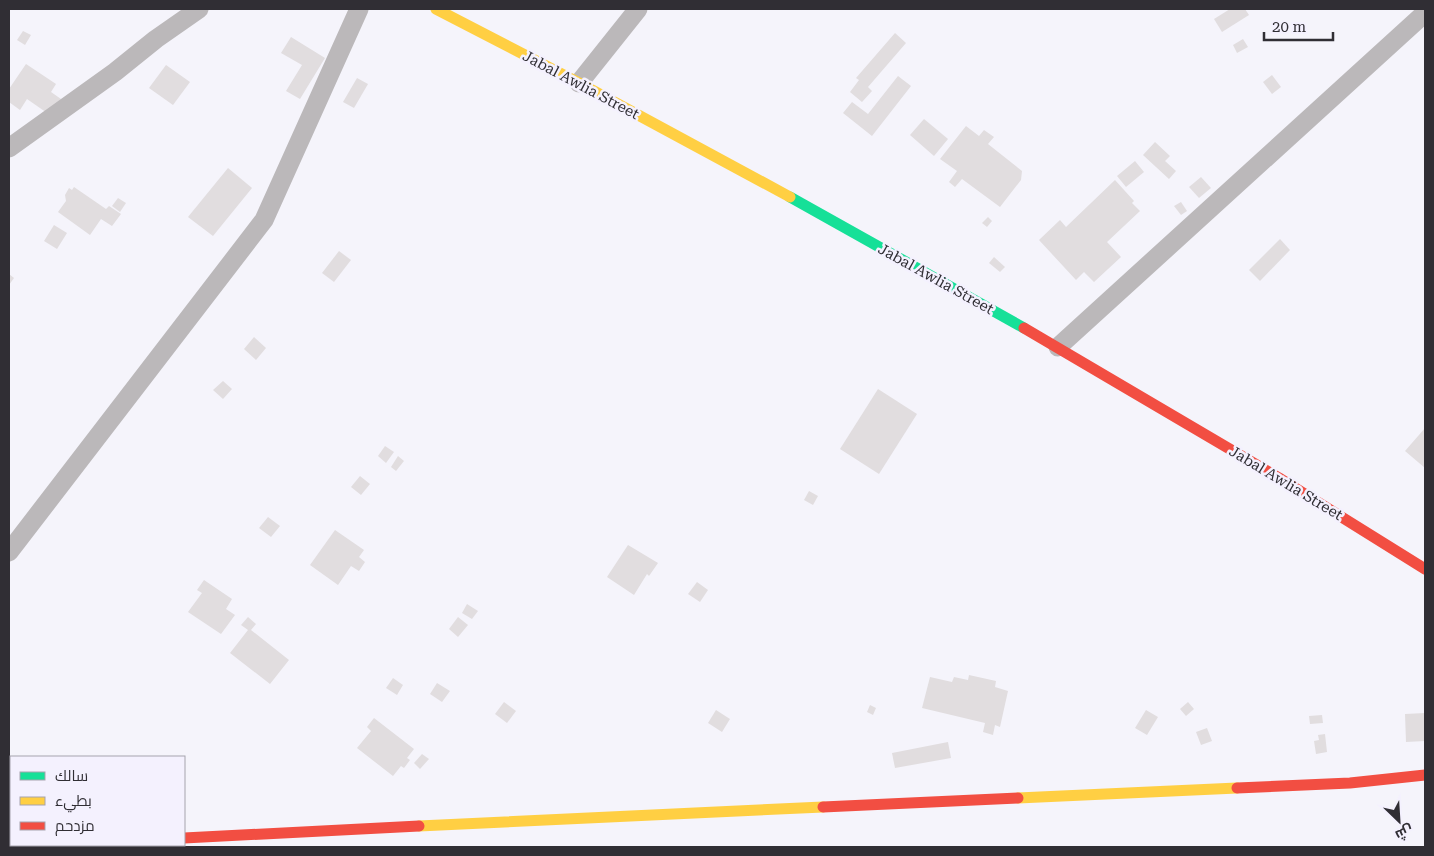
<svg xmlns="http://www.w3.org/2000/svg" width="1434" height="856" font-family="'Roboto Serif',Cairo,serif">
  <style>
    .building { fill: #e1dddf }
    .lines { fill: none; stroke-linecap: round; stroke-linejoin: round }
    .street { stroke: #bbb8ba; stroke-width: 19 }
    .fast { stroke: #16e098; stroke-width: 11 }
    .slow { stroke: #ffcf43; stroke-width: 11 }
    .jam { stroke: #f24e42; stroke-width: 11 }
    .labels { text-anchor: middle; stroke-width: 5; stroke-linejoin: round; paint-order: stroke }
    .street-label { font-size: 15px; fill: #302e34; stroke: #f4f1fe }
  </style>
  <rect width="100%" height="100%" fill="#f5f4fb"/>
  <g class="building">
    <polygon points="1230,9 1245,9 1249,15 1222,32 1214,19"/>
    <polygon points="23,31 31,35 25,45 17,40"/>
    <polygon points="895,33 906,43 868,87 872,91 862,102 850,92 859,80 856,78"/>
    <polygon points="291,37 325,58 300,99 286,91 302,65 281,53"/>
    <polygon points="1243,39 1248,47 1237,53 1233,45"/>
    <polygon points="26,64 56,84 51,92 61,99 50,115 27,99 20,110 9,102 9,89"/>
    <polygon points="166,65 190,82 173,105 149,88"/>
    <polygon points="1272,75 1281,87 1272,94 1263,82"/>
    <polygon points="898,76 911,86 872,136 843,113 852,102 868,114"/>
    <polygon points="357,78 368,84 354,108 343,102"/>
    <polygon points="924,119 948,139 934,156 910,135"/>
    <polygon points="966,126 979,136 984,130 994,137 988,144 1022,171 1021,180 1000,207 962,179 955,187 949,182 957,171 940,159"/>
    <polygon points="1155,142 1170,156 1165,161 1176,171 1169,179 1143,155"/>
    <polygon points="1135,161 1144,172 1126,187 1117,176"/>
    <polygon points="228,168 252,188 213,236 188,217"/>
    <polygon points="1201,177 1211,188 1199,198 1189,187"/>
    <polygon points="1115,180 1134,201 1132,203 1140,211 1107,242 1121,257 1094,282 1084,272 1076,280 1039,240 1060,220 1066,227"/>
    <polygon points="74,187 106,209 109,206 121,214 112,226 101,219 90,235 58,212 66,201 65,195 69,188 72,190"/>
    <polygon points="118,198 126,203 120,212 112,206"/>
    <polygon points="1181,202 1187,211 1181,215 1174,206"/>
    <polygon points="988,217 992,221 987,227 982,223"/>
    <polygon points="54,225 67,233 57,249 44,241"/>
    <polygon points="1280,239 1290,250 1260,281 1249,270"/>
    <polygon points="339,251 351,260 334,282 322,273"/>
    <polygon points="994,257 1005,267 1000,272 989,263"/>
    <polygon points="9,274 14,278 9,285"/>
    <polygon points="254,337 266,348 256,360 244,349"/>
    <polygon points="223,381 232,389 223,399 213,390"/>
    <polygon points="878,389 917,414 879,474 840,449"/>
    <polygon points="1425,428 1425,468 1405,451"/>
    <polygon points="385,446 394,452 386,463 378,456"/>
    <polygon points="398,456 404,461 396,471 391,467"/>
    <polygon points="360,476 370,484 361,495 351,487"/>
    <polygon points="809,491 818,496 813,505 804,500"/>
    <polygon points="268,517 280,526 271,537 259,528"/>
    <polygon points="335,530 364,550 359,557 365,562 359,571 351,566 338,585 310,565"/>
    <polygon points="628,545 658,563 649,576 647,574 634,595 607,577"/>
    <polygon points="204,580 232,599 226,609 235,615 221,634 188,612 202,593 197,590"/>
    <polygon points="697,582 708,590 700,602 688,594"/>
    <polygon points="467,604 478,611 472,619 462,613"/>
    <polygon points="248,617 256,624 251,630 289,660 270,684 230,653 248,630 241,625"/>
    <polygon points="458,617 468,625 458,637 449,629"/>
    <polygon points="969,675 996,681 995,687 1008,691 1000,727 995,725 993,735 983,732 985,723 922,708 930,677 952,682 954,677 968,680"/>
    <polygon points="393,678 403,685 397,695 386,688"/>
    <polygon points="437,683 450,691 442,702 430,694"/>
    <polygon points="504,702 516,711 507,723 495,714"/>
    <polygon points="1188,702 1194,709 1186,716 1180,709"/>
    <polygon points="870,705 876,708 873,715 867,712"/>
    <polygon points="716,710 730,719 722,732 708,723"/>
    <polygon points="1146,710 1158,717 1147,735 1135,728"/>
    <polygon points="1425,713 1425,741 1406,742 1405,714"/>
    <polygon points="1322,715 1323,723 1310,724 1309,716"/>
    <polygon points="374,718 414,749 407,758 410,760 404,768 401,766 393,776 357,748 371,731 367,727"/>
    <polygon points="1207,728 1212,741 1201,745 1196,732"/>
    <polygon points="1325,734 1327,752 1316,754 1314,741 1319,740 1318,735"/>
    <polygon points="948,742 951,758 895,768 892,753"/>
    <polygon points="422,754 429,759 420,769 414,763"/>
  </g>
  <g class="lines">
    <g class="street">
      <polyline points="579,83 638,9"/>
      <polyline points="9,148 115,72 156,39 199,9"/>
      <polyline points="1058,347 1425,13"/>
      <polyline points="9,552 264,220 359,9"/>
      <polyline points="9,847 51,845"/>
    </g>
    <polyline class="fast" points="790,197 1024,328"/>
    <g class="slow">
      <polyline points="436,9 579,83 790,197"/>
      <polyline points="1018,798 1237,788"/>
      <polyline points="419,826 823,807"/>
    </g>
    <g class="jam">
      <polyline points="1024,328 1279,478 1425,569"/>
      <polyline points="1237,788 1350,783 1425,775"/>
      <polyline points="823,807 1018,798"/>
      <polyline points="184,838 419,826"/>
    </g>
  </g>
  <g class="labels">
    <g class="street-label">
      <text transform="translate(581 85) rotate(28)" y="5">Jabal Awlia Street</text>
      <text transform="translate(936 279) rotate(29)" y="5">Jabal Awlia Street</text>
      <text transform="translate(1286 483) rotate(31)" y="5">Jabal Awlia Street</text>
    </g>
  </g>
  <rect width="1434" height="856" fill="none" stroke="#302e34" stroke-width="20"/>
  <rect x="10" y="756" width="175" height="90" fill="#f4f1fe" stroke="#a6a3ad"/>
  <rect x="20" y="772" width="25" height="8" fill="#16e098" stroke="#a6a3ad"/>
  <text x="55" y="781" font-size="15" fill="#302e34">سالك</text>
  <rect x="20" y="797" width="25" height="8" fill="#ffcf43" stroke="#a6a3ad"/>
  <text x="55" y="806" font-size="15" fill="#302e34">بطيء</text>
  <rect x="20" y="822" width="25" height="8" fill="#f24e42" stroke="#a6a3ad"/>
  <text x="55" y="831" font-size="15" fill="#302e34">مزدحم</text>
  <g transform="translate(1399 821) rotate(155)" stroke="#f4f1fe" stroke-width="4" paint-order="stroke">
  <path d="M0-4L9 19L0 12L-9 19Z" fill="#302e34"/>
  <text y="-8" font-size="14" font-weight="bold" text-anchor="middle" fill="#302e34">ش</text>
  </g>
  <path d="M1264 32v8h69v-8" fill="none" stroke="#302e34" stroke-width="2.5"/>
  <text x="1272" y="32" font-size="15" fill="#302e34" stroke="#f4f1fe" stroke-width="4" paint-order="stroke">20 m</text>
</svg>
